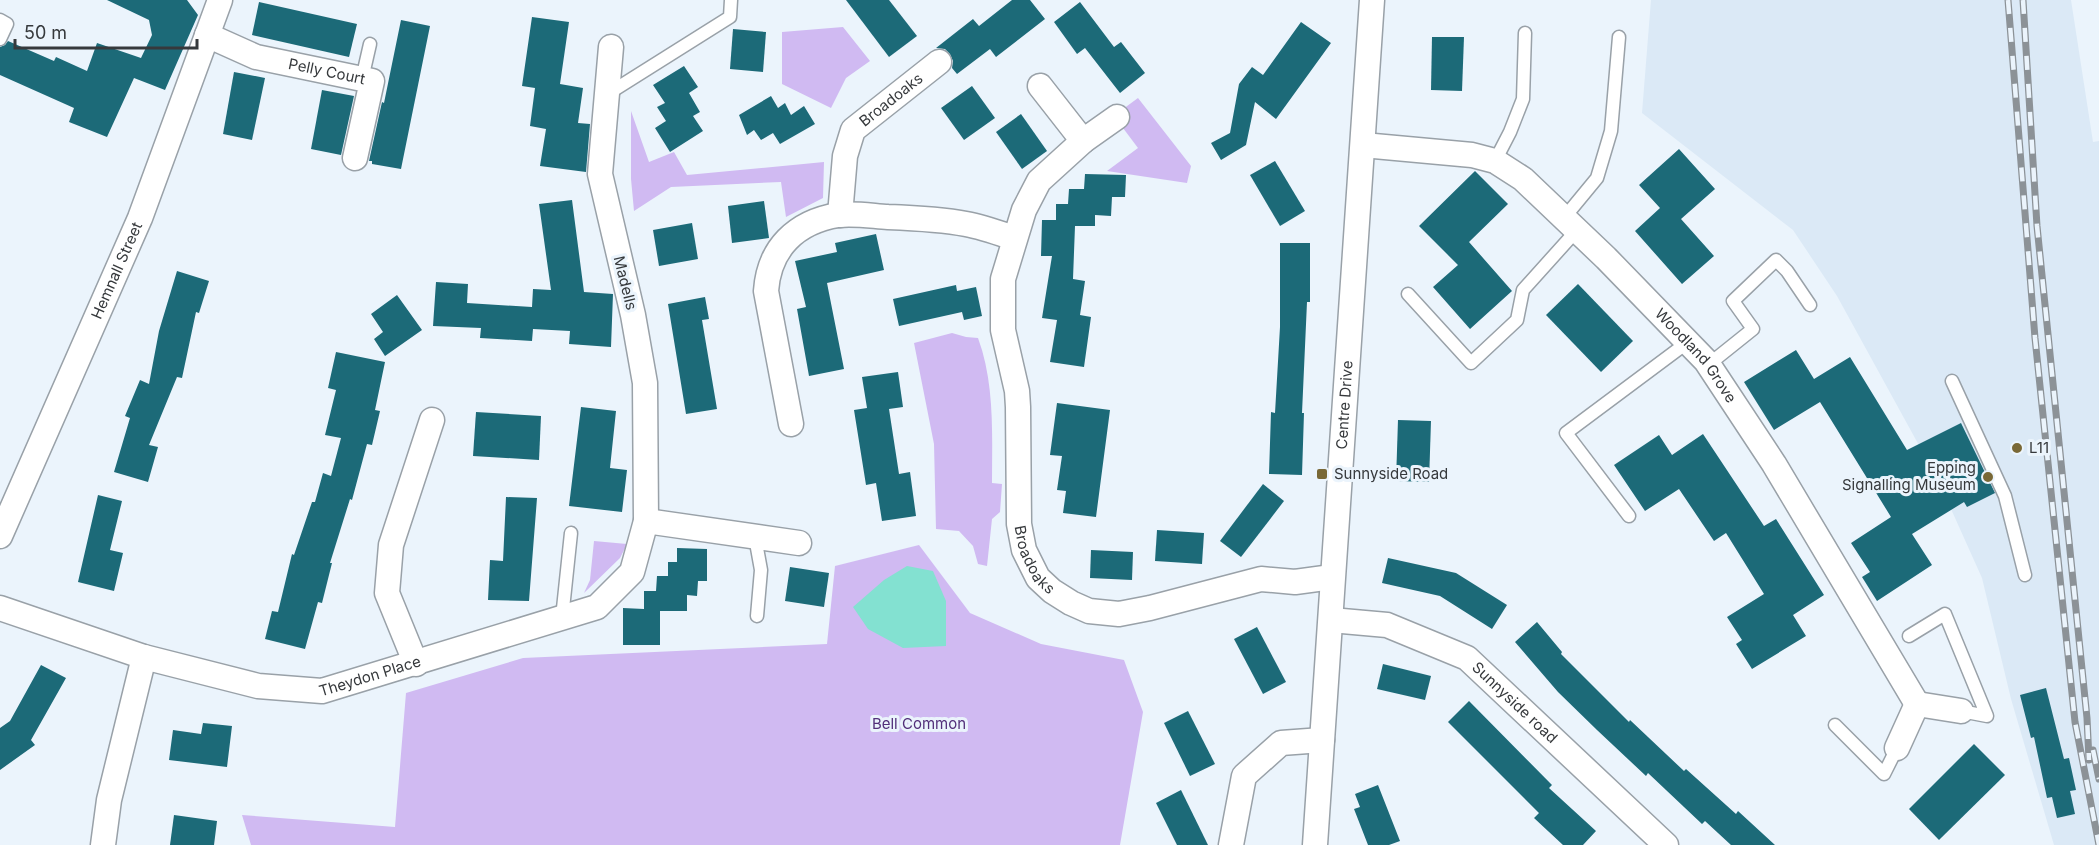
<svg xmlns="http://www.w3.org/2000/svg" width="2099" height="845" font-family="Inter,sans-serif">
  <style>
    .built { fill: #dbe9f6 }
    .green { fill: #d0baf2 }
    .water { fill: #83e1d1 }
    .building { fill: #1c6a78 }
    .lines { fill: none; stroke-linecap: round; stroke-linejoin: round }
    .lane-casing { stroke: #99a1a8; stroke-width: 15 }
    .street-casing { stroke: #99a1a8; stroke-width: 27 }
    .lane { stroke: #fff; stroke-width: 12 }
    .street { stroke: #fff; stroke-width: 24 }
    .rail-casing { stroke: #8c9297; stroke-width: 7 }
    .rail { stroke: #ebf4fc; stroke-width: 4.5; stroke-dasharray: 14; stroke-linecap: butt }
    .poi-dot { fill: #796836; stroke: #ebf4fc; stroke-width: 2 }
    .labels { text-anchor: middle; stroke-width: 6; stroke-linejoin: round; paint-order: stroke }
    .street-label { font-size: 15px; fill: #36393c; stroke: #ebf4fc }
    .poi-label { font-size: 15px; fill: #36393c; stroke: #ebf4fc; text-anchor: start }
    .park-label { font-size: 15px; fill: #522f7a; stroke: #ebf4fc }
  </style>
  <rect width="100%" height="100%" fill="#ebf4fc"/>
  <polygon class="built" points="1651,0 2071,0 2093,142 2099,141 2099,845 2054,845 2011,699 1982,578 1938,480 1837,296 1793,230 1642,113"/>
  <g class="green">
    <polygon points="843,27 870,61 846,78 831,108 782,84 782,32"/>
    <polygon points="1138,98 1191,166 1187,183 1107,171 1138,148 1123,128 1127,121 1119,112"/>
    <polygon points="631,111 649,162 674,152 687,175 824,162 823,198 786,217 781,182 671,187 634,211 631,179"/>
    <path d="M952,333L966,337L978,338C995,384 992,435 992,483L1002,484L1000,512L992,519L987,566L978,564L973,546L959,531L936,529L934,444L914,343Z"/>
    <polygon points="594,541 627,544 620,558 584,593 590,580"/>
    <polygon points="919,545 970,613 1041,644 1124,660 1143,712 1120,845 251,845 242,815 395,827 406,693 523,658 827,644 835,566"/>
  </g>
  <polygon class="water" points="907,566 933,571 946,601 946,646 903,648 868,629 853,607 884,580"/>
  <g class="building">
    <polygon points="107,0 187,0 198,15 165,90 134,78 107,137 69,122 74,108 0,75 0,47 5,45 8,41 54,61 56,57 87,71 97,43 141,58 152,35 149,20"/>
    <polygon points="846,0 889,0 917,36 889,57"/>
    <polygon points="1012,0 1030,0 1045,19 996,57 990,49 957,74 952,68 953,61 950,54 945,49 936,48 973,19 979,26"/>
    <polygon points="259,2 357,24 349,57 252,35"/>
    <polygon points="1080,2 1114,47 1121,42 1145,73 1120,93 1085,48 1077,54 1054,22"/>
    <polygon points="532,17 569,22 560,84 583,88 578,123 590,124 586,172 540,166 546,129 530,126 535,88 522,86"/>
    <polygon points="401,20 430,26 401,169 372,164 372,161 369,161 382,102 384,103"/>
    <polygon points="1301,22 1331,43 1276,119 1255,102 1246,145 1221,160 1211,143 1230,133 1239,84 1252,67 1263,75"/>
    <polygon points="733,29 766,32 763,72 730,69"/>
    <polygon points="1432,37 1464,37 1462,91 1431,90"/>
    <polygon points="684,66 698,87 689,93 700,112 693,116 703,131 670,152 655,128 666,121 657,107 665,103 653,85"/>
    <polygon points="234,72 265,78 252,140 223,134"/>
    <polygon points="972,86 995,118 964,140 941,108"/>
    <polygon points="322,90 354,96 341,155 311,149"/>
    <polygon points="771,96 778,108 785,103 791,115 804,106 815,124 780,144 773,133 761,140 754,130 747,135 739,115"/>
    <polygon points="1021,114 1047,151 1022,169 996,132"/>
    <polygon points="1679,149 1715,189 1681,219 1714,256 1682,284 1635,231 1660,208 1639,185"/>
    <polygon points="1275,161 1305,211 1280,226 1250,175"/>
    <polygon points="1475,171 1508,204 1469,242 1512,291 1470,329 1433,287 1458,265 1419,226"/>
    <polygon points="1085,174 1126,175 1125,197 1112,197 1111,216 1095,215 1095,226 1075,226 1073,279 1085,281 1080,315 1091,317 1084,367 1050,362 1057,320 1042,318 1052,256 1041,256 1042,220 1056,220 1056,204 1068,204 1069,189 1084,189"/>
    <polygon points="572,200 584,292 613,294 611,347 569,344 570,331 533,329 532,341 480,338 481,328 433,326 436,282 468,284 467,303 532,307 533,289 551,290 539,204"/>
    <polygon points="764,201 769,238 732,243 728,206"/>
    <polygon points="692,223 698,259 659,266 653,230"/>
    <polygon points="876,234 884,270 827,283 844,369 809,376 797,309 806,307 795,261 837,252 835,243"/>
    <polygon points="1280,243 1310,243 1310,302 1307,302 1302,413 1304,413 1302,475 1269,474 1271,412 1275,413 1280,327"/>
    <polygon points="177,271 209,281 199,313 196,312 182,378 177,377 149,445 158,447 148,482 114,472 130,418 125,416 140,380 149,384 159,331"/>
    <polygon points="1578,284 1633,341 1601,372 1546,315"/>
    <polygon points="956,285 957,291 976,287 982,316 964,320 962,312 899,326 893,299"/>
    <polygon points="397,295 422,330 385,356 374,339 383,332 371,314"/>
    <polygon points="705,297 709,319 702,320 717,409 686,414 668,304"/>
    <polygon points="1796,350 1814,379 1850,357 1907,450 1961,423 1995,493 1967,507 1964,502 1912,534 1932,565 1877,601 1862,577 1870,572 1851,543 1891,517 1820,402 1774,430 1744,382"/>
    <polygon points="336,352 385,362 375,410 380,411 372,445 367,444 352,500 350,499 330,563 332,563 322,603 318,602 305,649 265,639 272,611 278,612 292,554 294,555 312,502 315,502 323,473 331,476 341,438 325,435 336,390 328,388"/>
    <polygon points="898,372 903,407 889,409 899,474 910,472 916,516 882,521 876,483 866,485 854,410 867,408 862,377"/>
    <polygon points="1057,403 1110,410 1096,517 1063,513 1066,491 1057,490 1062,456 1050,455"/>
    <polygon points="581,407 616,411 610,468 627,470 622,512 569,506"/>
    <polygon points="476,412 541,416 539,460 473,456"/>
    <polygon points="1398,420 1431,421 1429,482 1396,481"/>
    <polygon points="1703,434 1764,526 1776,519 1824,595 1793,615 1806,636 1752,669 1736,644 1742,640 1727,617 1764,594 1726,533 1714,541 1679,489 1645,511 1614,465 1659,435 1672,455"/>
    <polygon points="1263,484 1284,501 1241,557 1220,541"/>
    <polygon points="98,495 122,501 110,550 123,553 114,591 78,582"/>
    <polygon points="506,497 537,498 529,601 488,600 490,560 503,561"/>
    <polygon points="1157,530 1204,533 1202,564 1155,561"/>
    <polygon points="677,548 707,549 707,581 698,581 697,596 687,595 687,611 660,611 660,645 623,645 623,608 644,609 644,591 656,591 657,576 668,576 668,562 677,562"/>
    <polygon points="1091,550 1133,552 1132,580 1090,578"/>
    <polygon points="1388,558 1456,573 1507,605 1492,629 1440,596 1382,583"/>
    <polygon points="790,567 829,573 824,607 785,601"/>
    <polygon points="1537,622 1562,652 1561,654 1629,722 1630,720 1684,771 1686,769 1736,814 1738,811 1775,845 1731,845 1705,821 1702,824 1648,773 1646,776 1597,730 1558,692 1515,642"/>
    <polygon points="1257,627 1286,682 1263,694 1234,639"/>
    <polygon points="1383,664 1431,676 1425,700 1377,689"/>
    <polygon points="41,665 66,678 31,740 35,745 0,770 0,728 10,721"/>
    <polygon points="2046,688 2064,759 2069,758 2076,790 2070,791 2075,814 2057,818 2052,797 2047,798 2034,737 2031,738 2020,695"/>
    <polygon points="1469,701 1552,785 1549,788 1596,831 1583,845 1563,845 1534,818 1539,813 1448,722"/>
    <polygon points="1188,711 1215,764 1190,776 1164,723"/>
    <polygon points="203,723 232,726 227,767 169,760 173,730 201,734"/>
    <polygon points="1974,744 2005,775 1939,840 1909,809"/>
    <polygon points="1378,785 1400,841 1389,845 1368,845 1354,809 1360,807 1355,794"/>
    <polygon points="1181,790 1208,845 1177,845 1156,803"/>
    <polygon points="174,815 217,821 214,845 170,845"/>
  </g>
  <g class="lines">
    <defs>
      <g id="lane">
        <polyline points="0,20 7,24 0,39"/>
        <polyline points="362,79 370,44"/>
        <polyline points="606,95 730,17 731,0"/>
        <polyline points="1495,161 1510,132 1523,99 1525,33"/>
        <polyline points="1564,218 1597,178 1611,131 1619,37"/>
        <polyline points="1408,294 1471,363 1517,320 1523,290 1577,230"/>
        <polyline points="1708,365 1753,329 1733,301 1776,260 1787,271 1810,305"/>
        <polyline points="1952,381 2005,496 2025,575"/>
        <polyline points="1629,516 1566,433 1688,342"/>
        <polyline points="755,537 761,570 757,616"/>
        <polyline points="562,618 571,533"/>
        <polyline points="1909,636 1945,614 1987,716 1961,711"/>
        <polyline points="1835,725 1884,774 1897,748"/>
      </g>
      <g id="street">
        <path id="s1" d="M207,35L256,57L372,81L355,158"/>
        <polyline points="1040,86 1083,141"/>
        <path id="s2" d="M1117,117L1083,141L1039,181L1024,210L1003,279V330L1017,391L1018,407L1019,524L1024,550L1038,578L1052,591L1071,603L1089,611L1119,614L1150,608L1261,579L1295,582L1332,577"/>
        <path id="s3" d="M1363,145L1472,155L1495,161L1523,179L1606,258L1706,361L1774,464L1917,704"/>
        <path id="s4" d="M840,215L845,156L853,130L939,62"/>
        <path d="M791,424L766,291C769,248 796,222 838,215C854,213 872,216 888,217C914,218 940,219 966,224C982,227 999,233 1014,238"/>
        <polyline points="646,521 799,543"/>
        <path id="s5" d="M0,536L140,218L220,0"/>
        <path id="s6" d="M0,608L144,657L258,686L322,691L597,607L632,572L646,521L645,383L633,315L600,174L611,47"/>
        <path id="s7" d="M1331,620L1387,625L1467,658L1666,845"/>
        <polyline points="416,664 387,593 391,545 432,420"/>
        <polyline points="1917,704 1961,711"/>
        <polyline points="1897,748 1917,704"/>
        <polyline points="103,845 109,800 144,657"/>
        <polyline points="1231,845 1244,776 1281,743 1322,740"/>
        <path id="s8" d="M1315,845L1372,0"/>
      </g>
    </defs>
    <use href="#lane" class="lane-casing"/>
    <use href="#street" class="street-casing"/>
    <use href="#lane" class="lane"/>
    <use href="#street" class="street"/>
    <defs>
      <g id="rail">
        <polyline points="2008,0 2035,338 2075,722 2099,845"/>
        <polyline points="2023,0 2037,226 2087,718 2089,760"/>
        <polyline points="2093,750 2099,779"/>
      </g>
    </defs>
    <use href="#rail" class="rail-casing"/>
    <use href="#rail" class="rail"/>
  </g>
  <g class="poi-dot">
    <circle cx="2017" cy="448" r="6"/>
    <rect x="1316" y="468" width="12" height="12" rx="3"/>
    <circle cx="1988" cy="477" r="6"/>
  </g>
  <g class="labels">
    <g class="street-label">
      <text dy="5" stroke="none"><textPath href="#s1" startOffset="126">Pelly Court</textPath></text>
      <text dy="5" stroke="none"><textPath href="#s4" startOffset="135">Broadoaks</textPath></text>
      <text dy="5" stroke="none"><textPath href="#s5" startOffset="290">Hemnall Street</textPath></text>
      <text transform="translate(625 283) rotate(76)" y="5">Madells</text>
      <text dy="5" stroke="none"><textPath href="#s3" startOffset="414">Woodland Grove</textPath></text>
      <text dy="5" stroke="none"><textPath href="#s8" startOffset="441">Centre Drive</textPath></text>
      <text dy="5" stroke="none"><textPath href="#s2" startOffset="492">Broadoaks</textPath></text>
      <text dy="5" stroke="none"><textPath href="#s6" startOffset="384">Theydon Place</textPath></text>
      <text dy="5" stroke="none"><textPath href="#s7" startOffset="208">Sunnyside road</textPath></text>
    </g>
    <g class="poi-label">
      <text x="2029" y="453">L11</text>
      <text x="1976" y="473" text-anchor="end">Epping<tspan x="1976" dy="17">Signalling Museum</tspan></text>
      <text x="1334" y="479">Sunnyside Road</text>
    </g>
    <g class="park-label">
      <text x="919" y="729">Bell Common</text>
    </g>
  </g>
  <path d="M15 39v9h182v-9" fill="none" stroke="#36393c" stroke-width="3"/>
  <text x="24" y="39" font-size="18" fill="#36393c" stroke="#ebf4fc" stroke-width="4.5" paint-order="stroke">50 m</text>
</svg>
